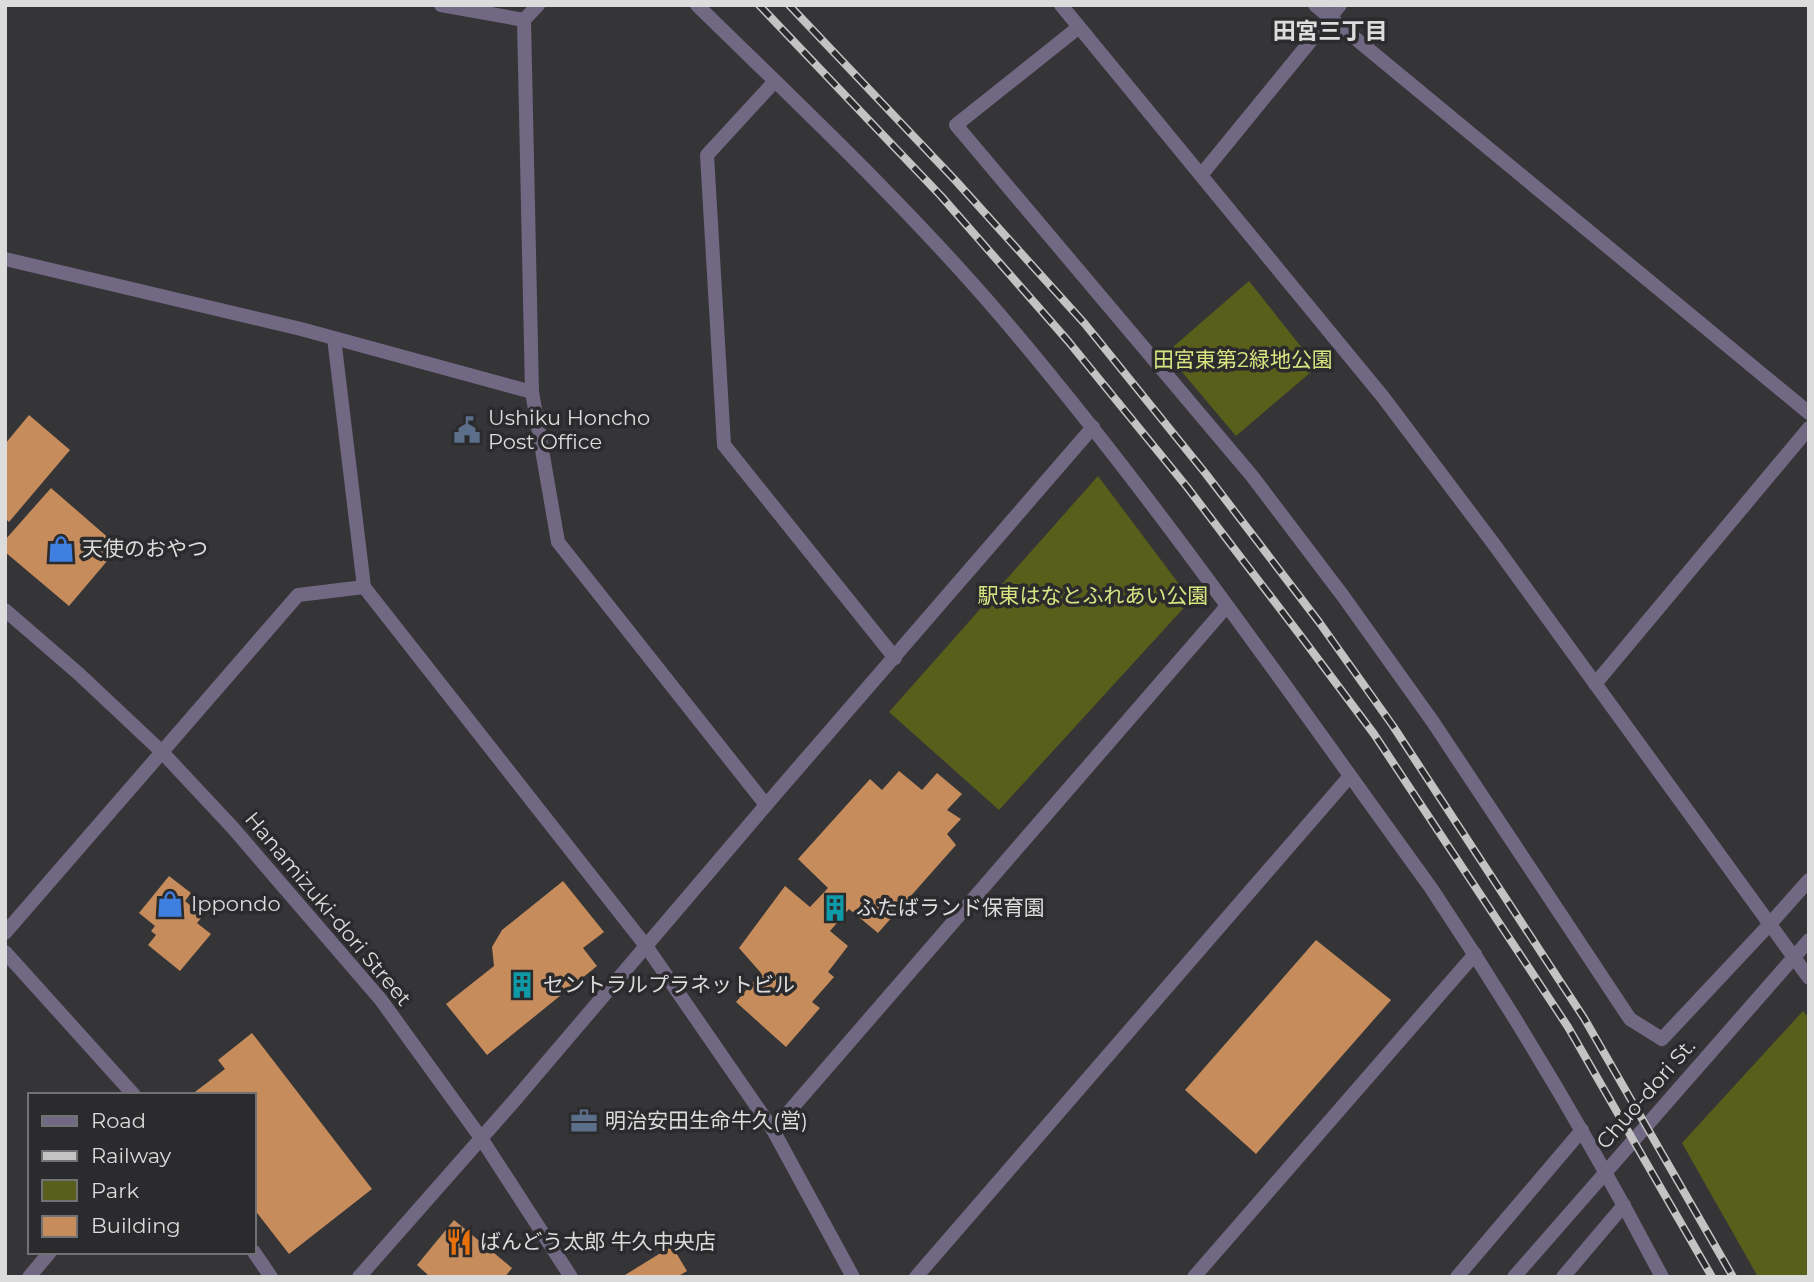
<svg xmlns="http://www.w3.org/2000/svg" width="1814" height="1282" font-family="Montserrat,'Noto Sans JP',sans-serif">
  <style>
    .green { fill: #585f1a }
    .building { fill: #c68c5c }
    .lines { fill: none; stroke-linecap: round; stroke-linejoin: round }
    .minor { stroke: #716883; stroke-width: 14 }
    .tertiary { stroke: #716883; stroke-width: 14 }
    .rail-casing { stroke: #c3c3c4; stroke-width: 8 }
    .rail { stroke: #2b2a2d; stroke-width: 5; stroke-dasharray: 16; stroke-linecap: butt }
    .labels { text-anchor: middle; stroke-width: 7; stroke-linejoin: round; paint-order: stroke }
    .park-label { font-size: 21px; fill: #d7e480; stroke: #2b2a2d }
    .poi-label { font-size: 21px; fill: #dcdcdd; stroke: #2b2a2d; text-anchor: start }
    .street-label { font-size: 21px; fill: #dcdcdd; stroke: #2b2a2d }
    .neighbourhood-label { font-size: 23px; font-weight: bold; fill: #dcdcdd; stroke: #2b2a2d }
  </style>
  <rect width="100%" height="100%" fill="#353437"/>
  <g class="green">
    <polygon points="1249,281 1317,367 1236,436 1166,353"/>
    <polygon points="1098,476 1191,600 999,810 889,712"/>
    <polygon points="1803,1011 1809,1018 1809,1277 1758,1277 1682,1143"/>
  </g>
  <g class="building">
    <polygon points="29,415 70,450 9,522 5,518 5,444"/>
    <polygon points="51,488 119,547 69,606 5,552 5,540"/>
    <polygon points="899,771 922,790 937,773 962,794 947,810 961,819 947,834 956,845 878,933 849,909 830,931 848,946 828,972 834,977 812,1002 820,1008 786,1047 736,1002 761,973 739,948 785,886 810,907 828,888 798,859 870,779 882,790"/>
    <polygon points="169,876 191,893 185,901 203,916 197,923 211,934 180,971 148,945 156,935 151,931 155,926 139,913"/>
    <polygon points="563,881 604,932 583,948 597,966 487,1055 446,1004 494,966 492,947 502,930"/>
    <polygon points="1316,940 1391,1000 1256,1154 1185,1090"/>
    <polygon points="252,1033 372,1189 289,1254 254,1209 254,1095 191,1095 225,1069 218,1060"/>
    <polygon points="454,1220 512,1268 505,1277 426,1277 428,1275 417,1265"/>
    <polygon points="672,1246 687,1271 677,1277 626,1277 625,1275"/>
  </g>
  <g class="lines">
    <g class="minor">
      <polyline points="441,5 524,20"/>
      <polyline points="538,5 524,20 532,392 558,542 766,805"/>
      <path d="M697,5C800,106 906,205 1000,315C1155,497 1291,695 1431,888C1515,1014 1592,1143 1662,1277"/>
      <polyline points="1315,5 1809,413"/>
      <polyline points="1079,27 956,125 1252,476 1343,596 1433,722 1630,1019 1662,1039 1769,925"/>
      <polyline points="775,81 707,155 724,445 895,658"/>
      <polyline points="1202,174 1340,5"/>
      <polyline points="5,259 301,329 532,392"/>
      <polyline points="334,338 364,587"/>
      <polyline points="1595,684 1809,428"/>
      <polyline points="5,933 298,595 364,587 646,946 773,1130 853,1277"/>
      <polyline points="5,952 134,1095"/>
      <polyline points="773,1130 1227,606"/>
      <polyline points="254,1252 271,1277"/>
      <polyline points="29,1277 50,1252"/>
      <polyline points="359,1277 514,1101 766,805 1093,427"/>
      <polyline points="916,1277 1350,776"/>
      <polyline points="1194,1277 1475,954"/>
      <polyline points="1457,1277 1582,1130"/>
      <polyline points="1563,1277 1624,1205"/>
    </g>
    <g class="tertiary">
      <polyline points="1061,5 1383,397 1496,547 1809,978"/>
      <polyline points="5,610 79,674 162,752 233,828 381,1000 481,1138 571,1277"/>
      <polyline points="1769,925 1809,880"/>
      <polyline points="1514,1277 1809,940"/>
    </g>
    <defs>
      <g id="rail">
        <polyline points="759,5 941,196 1068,341 1187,487 1300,635 1374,734 1568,1027 1712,1277"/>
        <polyline points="789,5 955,180 1085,324 1206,474 1319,622 1393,726 1584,1018 1733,1277"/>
      </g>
    </defs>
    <use href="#rail" class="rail-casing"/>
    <use href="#rail" class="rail"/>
  </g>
  <defs>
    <symbol id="civic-bare" viewBox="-9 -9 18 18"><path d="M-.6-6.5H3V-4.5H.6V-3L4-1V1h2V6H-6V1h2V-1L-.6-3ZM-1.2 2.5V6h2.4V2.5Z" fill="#5c6f8a" stroke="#2b2a2d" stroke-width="2.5" paint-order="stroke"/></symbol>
    <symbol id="shop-bare" viewBox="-9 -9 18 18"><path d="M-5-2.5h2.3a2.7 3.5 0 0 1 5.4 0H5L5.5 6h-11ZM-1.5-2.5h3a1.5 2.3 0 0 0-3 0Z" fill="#3f7fe0" stroke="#2b2a2d" stroke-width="2.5" paint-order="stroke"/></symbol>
    <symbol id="building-bare" viewBox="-9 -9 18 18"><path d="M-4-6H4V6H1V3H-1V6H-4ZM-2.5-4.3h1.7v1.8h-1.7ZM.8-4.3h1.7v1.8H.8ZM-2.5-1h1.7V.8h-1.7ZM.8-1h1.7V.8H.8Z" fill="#0f9aa8" stroke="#2b2a2d" stroke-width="2.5" paint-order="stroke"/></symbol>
    <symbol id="office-bare" viewBox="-9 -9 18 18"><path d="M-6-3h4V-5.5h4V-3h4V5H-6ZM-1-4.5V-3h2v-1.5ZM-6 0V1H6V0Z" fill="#5c6f8a" stroke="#2b2a2d" stroke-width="2.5" paint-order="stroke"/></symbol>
    <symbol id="restaurant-bare" viewBox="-9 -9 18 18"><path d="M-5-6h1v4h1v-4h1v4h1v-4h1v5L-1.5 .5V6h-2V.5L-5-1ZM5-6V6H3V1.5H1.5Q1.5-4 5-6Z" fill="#e8710a" stroke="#2b2a2d" stroke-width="2.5" paint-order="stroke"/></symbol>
  </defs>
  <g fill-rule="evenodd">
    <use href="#civic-bare" x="448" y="411" width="38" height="38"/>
    <use href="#shop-bare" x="42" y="530" width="38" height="38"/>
    <use href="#shop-bare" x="151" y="885" width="38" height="38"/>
    <use href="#building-bare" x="816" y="889" width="38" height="38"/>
    <use href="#building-bare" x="503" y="966" width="38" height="38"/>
    <use href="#office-bare" x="565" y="1102" width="38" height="38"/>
    <use href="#restaurant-bare" x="440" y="1223" width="38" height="38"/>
  </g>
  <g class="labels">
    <g class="park-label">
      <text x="1243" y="367">田宮東第2緑地公園</text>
      <text x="1093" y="603">駅東はなとふれあい公園</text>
    </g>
    <g class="poi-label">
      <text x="488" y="425">Ushiku Honcho<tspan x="488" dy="24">Post Office</tspan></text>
      <text x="82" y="556">天使のおやつ</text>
      <text x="191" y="911">Ippondo</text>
      <text x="856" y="915">ふたばランド保育園</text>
      <text x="543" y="992">セントラルプラネットビル</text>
      <text x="605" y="1128">明治安田生命牛久(営)</text>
      <text x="480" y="1249">ばんどう太郎 牛久中央店</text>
    </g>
    <g class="street-label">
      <text transform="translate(328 909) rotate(50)" y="7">Hanamizuki-dori Street</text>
      <text transform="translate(1646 1094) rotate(-49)" y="7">Chuo-dori St.</text>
    </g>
    <g class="neighbourhood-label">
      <text x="1330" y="39">田宮三丁目</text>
    </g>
  </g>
  <rect width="1814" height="1282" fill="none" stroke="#dcdcdd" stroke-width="14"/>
  <rect x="28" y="1093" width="228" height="161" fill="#2b2a2d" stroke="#727173" stroke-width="2"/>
  <rect x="42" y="1116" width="35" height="10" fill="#716883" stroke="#727173" stroke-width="2"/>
  <text x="91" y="1128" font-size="21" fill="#dcdcdd">Road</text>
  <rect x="42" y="1151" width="35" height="10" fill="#c3c3c4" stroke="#727173" stroke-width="2"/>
  <text x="91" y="1163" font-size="21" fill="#dcdcdd">Railway</text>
  <rect x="42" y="1180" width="35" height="21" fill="#585f1a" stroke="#727173" stroke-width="2"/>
  <text x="91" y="1198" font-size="21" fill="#dcdcdd">Park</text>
  <rect x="42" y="1216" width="35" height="21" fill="#c68c5c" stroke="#727173" stroke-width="2"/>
  <text x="91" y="1233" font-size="21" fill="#dcdcdd">Building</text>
</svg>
